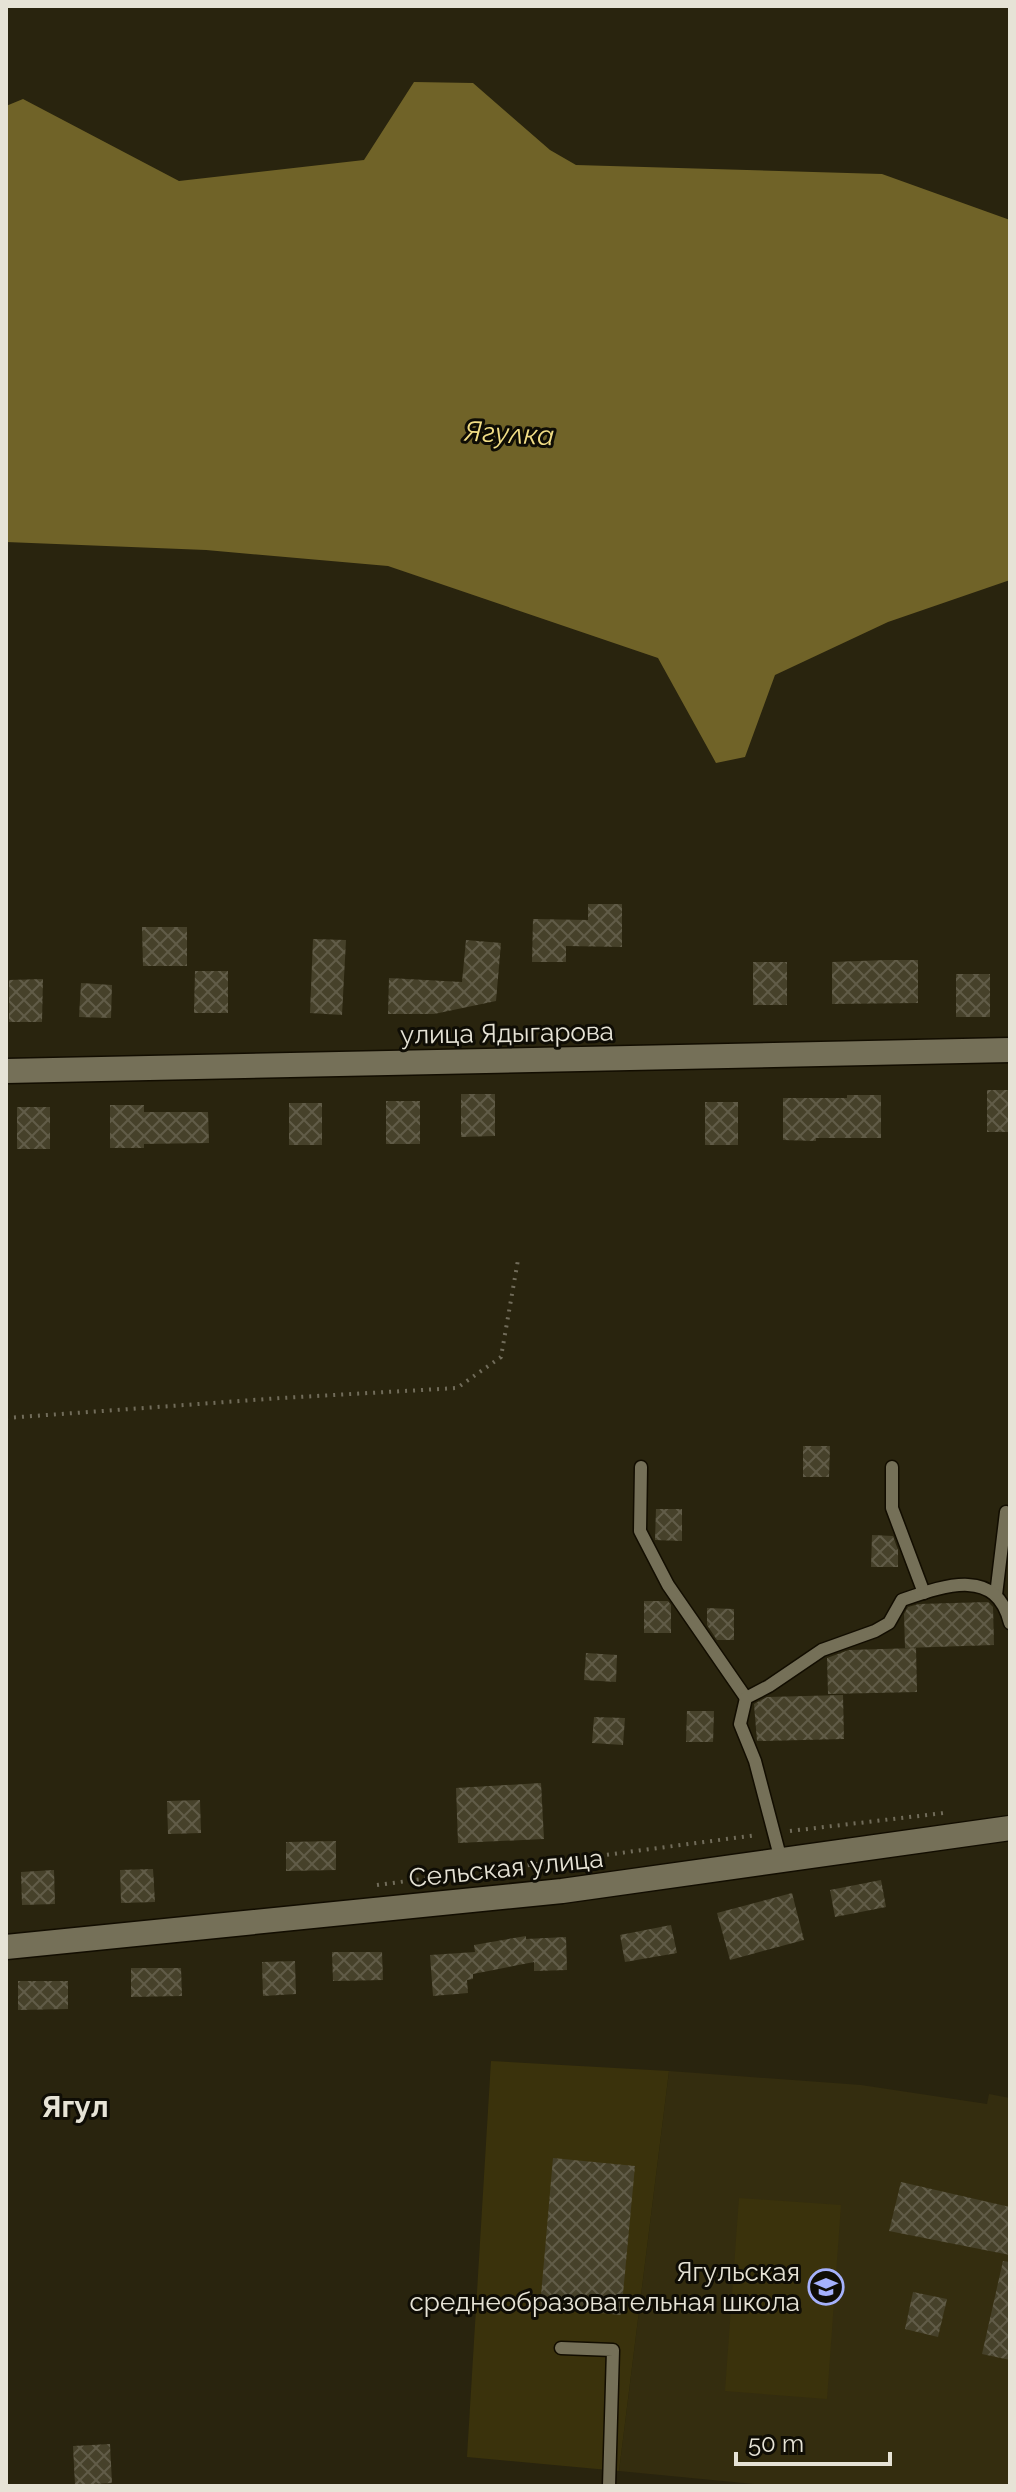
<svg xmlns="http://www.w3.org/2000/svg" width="1016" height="2492" font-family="Raleway,sans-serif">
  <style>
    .built { fill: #342d0f }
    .green { fill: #3a320c }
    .water { fill: #706328 }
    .building { fill: url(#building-cross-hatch) }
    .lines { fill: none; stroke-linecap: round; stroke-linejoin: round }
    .service-casing { stroke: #120d00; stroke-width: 15 }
    .minor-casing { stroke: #120d00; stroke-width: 27 }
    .path { stroke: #716c5a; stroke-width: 4; stroke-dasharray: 2 6; stroke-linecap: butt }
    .service { stroke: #757058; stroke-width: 12 }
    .minor { stroke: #757058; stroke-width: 24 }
    .labels { text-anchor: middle; stroke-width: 6; stroke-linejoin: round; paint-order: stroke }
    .street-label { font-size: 26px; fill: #e6e3d6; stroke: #0f0d05 }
    .poi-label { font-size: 26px; fill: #e6e3d6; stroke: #0f0d05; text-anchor: end }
    .water-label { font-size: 28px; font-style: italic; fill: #f2de86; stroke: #0f0d05 }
    .quarter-label { font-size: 30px; font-weight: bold; fill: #e6e3d6; stroke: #0f0d05 }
  </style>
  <defs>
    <pattern id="building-cross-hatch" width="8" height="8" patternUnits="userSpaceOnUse" patternTransform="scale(2)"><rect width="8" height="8" fill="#46412a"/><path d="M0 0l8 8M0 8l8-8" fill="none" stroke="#615c48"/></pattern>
  </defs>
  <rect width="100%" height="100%" fill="#29240e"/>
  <polygon class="built" points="669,2071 861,2085 987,2104 989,2094 1010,2098 1010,2486 775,2486 619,2471"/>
  <g class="green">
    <polygon points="491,2061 669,2071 619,2471 467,2457"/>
    <polygon points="739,2198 841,2205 827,2399 725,2391"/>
  </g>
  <polygon class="water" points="414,82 473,83 550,150 576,165 882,174 1010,220 1010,580 888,622 775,675 745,757 716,763 658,658 388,566 206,550 6,542 6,106 23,99 179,181 364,160"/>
  <g class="building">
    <polygon points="588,904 622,904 622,947 566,946 566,962 532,962 533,919 588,920"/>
    <polygon points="142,927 187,927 187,966 143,966"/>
    <polygon points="313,939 346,940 342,1015 310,1013"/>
    <polygon points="466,940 501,943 496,1001 434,1014 388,1014 389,978 462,982"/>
    <polygon points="885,960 918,960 918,1003 832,1004 832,962"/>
    <rect x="753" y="962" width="34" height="43"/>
    <polygon points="195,971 228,971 228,1013 194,1013"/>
    <rect x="956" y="974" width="34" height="43"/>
    <polygon points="43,979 42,1022 9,1022 9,980"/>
    <polygon points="81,983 112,985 111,1018 79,1017"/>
    <rect x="987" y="1090" width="23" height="42"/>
    <polygon points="461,1094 495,1094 495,1136 461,1137"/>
    <polygon points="847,1095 881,1095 881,1138 816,1138 816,1141 783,1140 783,1098 847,1098"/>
    <rect x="386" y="1101" width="34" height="43"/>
    <rect x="705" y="1102" width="33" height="43"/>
    <rect x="289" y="1103" width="33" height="42"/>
    <polygon points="110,1105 144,1105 144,1112 208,1112 209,1143 144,1144 144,1148 110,1148"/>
    <rect x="17" y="1107" width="33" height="42"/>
    <polygon points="803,1446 830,1446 829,1477 803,1477"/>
    <polygon points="656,1509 682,1509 682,1541 655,1540"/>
    <polygon points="872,1535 893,1536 898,1550 898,1567 871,1567"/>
    <polygon points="644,1601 668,1601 671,1605 671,1633 644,1633"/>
    <polygon points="988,1602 993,1607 994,1645 905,1648 904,1614 908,1607 919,1604"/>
    <polygon points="707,1608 734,1609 734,1640 717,1640 707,1625"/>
    <polygon points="916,1648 917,1692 828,1694 827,1658 849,1650"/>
    <polygon points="586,1653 617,1655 616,1682 584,1680"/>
    <polygon points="843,1695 844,1739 757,1741 754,1704 767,1697"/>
    <polygon points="687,1711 714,1711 713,1742 686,1742"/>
    <polygon points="594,1717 625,1718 623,1745 592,1743"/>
    <polygon points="541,1783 544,1839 458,1843 456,1788"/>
    <polygon points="200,1800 201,1833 168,1834 167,1801"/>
    <polygon points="336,1841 336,1870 286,1871 286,1842"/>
    <polygon points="153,1869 155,1902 121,1903 120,1870"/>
    <polygon points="54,1870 55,1904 22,1905 21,1872"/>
    <polygon points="881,1880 886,1907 835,1917 830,1890"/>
    <polygon points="792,1893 804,1940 730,1960 717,1913"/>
    <polygon points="671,1925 677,1953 625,1962 620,1935"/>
    <polygon points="526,1936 526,1939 566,1937 567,1970 534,1971 534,1962 473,1974 473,1979 467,1980 468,1993 433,1996 430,1955 475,1952 474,1945"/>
    <polygon points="332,1952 382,1952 383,1980 333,1981"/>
    <polygon points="295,1961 296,1994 263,1996 262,1962"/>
    <polygon points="131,1968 181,1968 182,1996 131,1997"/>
    <polygon points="18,1981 68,1981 68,2009 18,2010"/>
    <polygon points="553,2158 635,2166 621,2315 540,2307"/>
    <polygon points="901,2182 1010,2207 1010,2255 889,2231"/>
    <polygon points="1003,2261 1010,2262 1010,2360 982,2354"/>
    <polygon points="913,2292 947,2299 938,2337 905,2329"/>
    <polygon points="110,2444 112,2483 75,2485 73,2446"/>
  </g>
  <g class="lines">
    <defs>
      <g id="service">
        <polyline points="641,1467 640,1531 668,1585 746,1698"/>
        <polyline points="892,1467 892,1508 924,1593"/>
        <polyline points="996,1595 1006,1512"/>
        <path d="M781,1860L755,1761L740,1724L746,1698L769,1686L822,1650L875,1631L889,1623L902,1600C943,1586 996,1566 1010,1623"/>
        <polyline points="561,2348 613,2350 609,2486"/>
      </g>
      <g id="minor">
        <polyline points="6,1071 1010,1050"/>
        <polyline points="6,1947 562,1891 1010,1828"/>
      </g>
    </defs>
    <use href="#service" class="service-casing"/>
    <use href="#minor" class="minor-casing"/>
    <g class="path">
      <polyline points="6,1418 281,1398 457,1388 501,1357 518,1260"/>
      <polyline points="790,1831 944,1813"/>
      <polyline points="377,1885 757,1835"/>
    </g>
    <use href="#service" class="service"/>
    <use href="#minor" class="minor"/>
  </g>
  <defs>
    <symbol id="school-ring" viewBox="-11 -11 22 22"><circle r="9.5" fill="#0f0d05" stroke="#a5b1fc" stroke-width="1.5"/><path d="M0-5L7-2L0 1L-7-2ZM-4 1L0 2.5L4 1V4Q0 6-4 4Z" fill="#a5b1fc"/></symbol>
  </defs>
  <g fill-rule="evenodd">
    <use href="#school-ring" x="806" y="2267" width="40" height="40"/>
  </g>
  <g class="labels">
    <g class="street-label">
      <text transform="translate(507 1033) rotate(-1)" y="9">улица Ядыгарова</text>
      <text transform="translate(506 1868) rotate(-6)" y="9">Сельская улица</text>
    </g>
    <g class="poi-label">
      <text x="800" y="2281">Ягульская<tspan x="800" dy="30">среднеобразовательная школа</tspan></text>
    </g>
    <g class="water-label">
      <text transform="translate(509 433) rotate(3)" y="10">Ягулка</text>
    </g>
    <g class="quarter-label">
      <text x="75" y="2117">Ягул</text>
    </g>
  </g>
  <rect width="1016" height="2492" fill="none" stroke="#e6e3d6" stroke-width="16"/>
  <path d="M736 2452v12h154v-12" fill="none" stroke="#e6e3d6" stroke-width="4"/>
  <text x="748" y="2452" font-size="24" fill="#e6e3d6" stroke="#0f0d05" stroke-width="6" paint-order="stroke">50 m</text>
</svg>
